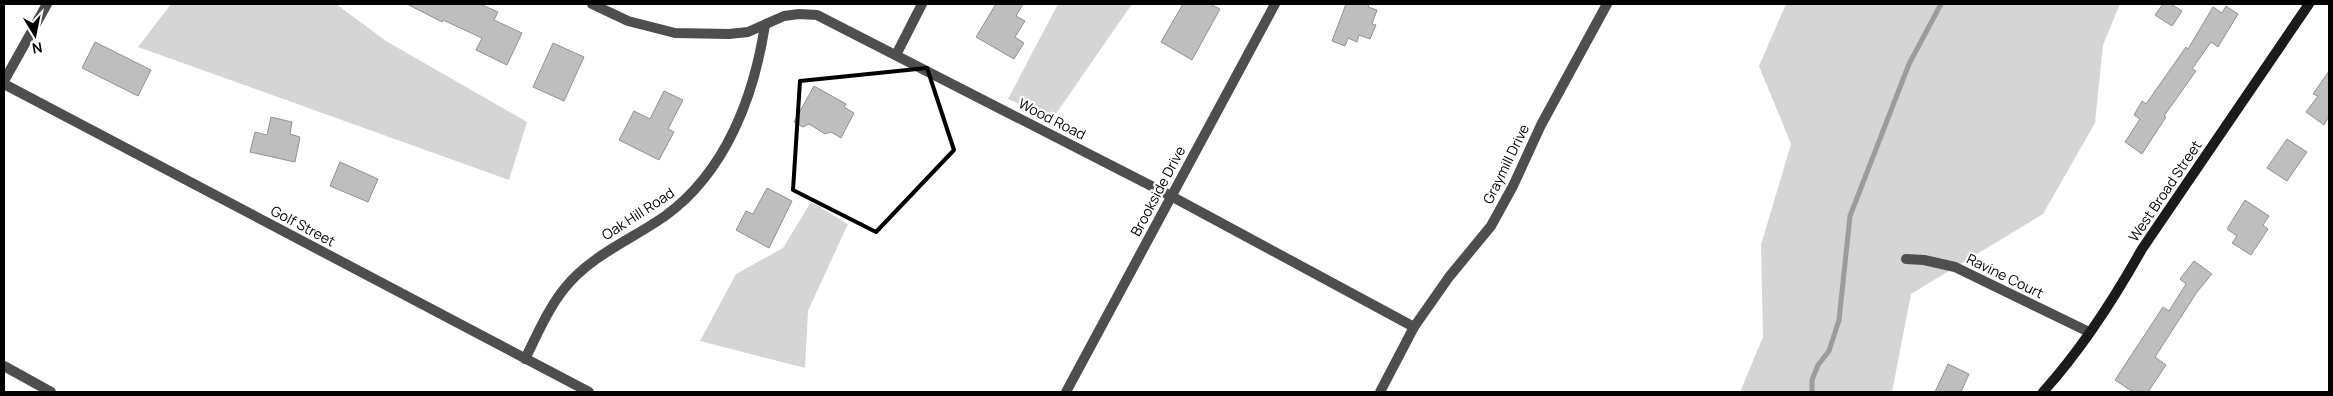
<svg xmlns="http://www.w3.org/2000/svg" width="2333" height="396" font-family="Manrope,sans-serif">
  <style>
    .green { fill: #d5d5d5 }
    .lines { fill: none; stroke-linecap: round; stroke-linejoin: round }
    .stream { stroke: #9c9c9c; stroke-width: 5 }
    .building { fill: #bebebe; stroke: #929292 }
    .street { stroke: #4e4e4e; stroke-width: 10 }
    .secondary { stroke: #1b1b1b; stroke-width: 10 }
    .marked { fill: none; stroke: #000; stroke-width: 4; stroke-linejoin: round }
    .labels { text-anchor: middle; stroke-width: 4.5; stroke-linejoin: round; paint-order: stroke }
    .street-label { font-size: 14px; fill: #000; stroke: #fff }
  </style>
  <rect width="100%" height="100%" fill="#fff"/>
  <g class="green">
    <polygon points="171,4 336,4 386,41 527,122 509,180 138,47"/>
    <polygon points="1058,4 1132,4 1053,118 1008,99"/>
    <polygon points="1786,4 2120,4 2103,45 2095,123 2043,214 1911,294 1892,392 1740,392 1763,337 1761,245 1791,144 1759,66"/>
    <polygon points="811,202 848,224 808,311 805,368 700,341 736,274 783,248"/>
  </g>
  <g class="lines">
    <polyline class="stream" points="1812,392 1812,380 1818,365 1829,351 1839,320 1850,216 1909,64 1941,4"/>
  </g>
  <g class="building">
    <polygon points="407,4 480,4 498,12 494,20 522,33 507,65 476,50 482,38 443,20 442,22"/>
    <polygon points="996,4 1023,4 1016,16 1025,21 1015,37 1024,43 1014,59 976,37"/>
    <polygon points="1183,4 1210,4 1220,9 1192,60 1161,42"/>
    <polygon points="1346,4 1369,4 1368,7 1377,10 1372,24 1376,25 1370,39 1359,35 1357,42 1348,38 1345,46 1332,41"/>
    <polygon points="2163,4 2171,4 2182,11 2172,26 2155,15"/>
    <polygon points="2226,6 2238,14 2218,47 2211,42 2192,69 2196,71 2164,116 2166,117 2142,154 2125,142 2140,119 2134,115 2142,101 2146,104 2186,47 2188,49 2213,7 2222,13"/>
    <polygon points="95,42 151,70 138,96 82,68"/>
    <polygon points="553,43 584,57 564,101 533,87"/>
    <polygon points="2329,71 2329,116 2324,125 2306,112 2318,96 2313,94"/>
    <polygon points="814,86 846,104 844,107 854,113 841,138 831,132 825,134 809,124 803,127 794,122"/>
    <polygon points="664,91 683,100 668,129 674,132 659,160 619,140 634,111 650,119"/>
    <polygon points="271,117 292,122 290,134 300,137 295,162 250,152 255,132 267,135"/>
    <polygon points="2287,139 2307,152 2287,181 2267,168"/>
    <polygon points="340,162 378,179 368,202 330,186"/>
    <polygon points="767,188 792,201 769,248 736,230 746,211 753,214"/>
    <polygon points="2245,200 2269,216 2263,225 2268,229 2251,255 2232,243 2237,236 2227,229"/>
    <polygon points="2194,261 2212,274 2197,292 2155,357 2166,365 2148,392 2133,392 2115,380 2163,307 2169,311 2186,284 2180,279"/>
    <polygon points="1948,364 1969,374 1961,392 1935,392"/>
  </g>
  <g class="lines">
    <g class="street">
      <polyline points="592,4 628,21 675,33 729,34 748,32 784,16 799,14 817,15 1171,196 1414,327"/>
      <polyline points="896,55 922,4"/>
      <polyline points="4,81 47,4"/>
      <polyline points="4,84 589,392"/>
      <polyline points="1906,259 1924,260 1955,267 2089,332"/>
      <path d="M525,359C537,335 548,309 564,289C591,255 631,240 665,216C726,172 754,96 765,25"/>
      <polyline points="4,366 51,392"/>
      <polyline points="1066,392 1275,4"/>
      <polyline points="1380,392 1414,327 1449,277 1491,226 1513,186 1541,125 1607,4"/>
    </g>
    <path class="secondary" d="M2043,392C2081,350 2114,299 2142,249L2309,4"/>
  </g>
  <path class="marked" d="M927,68L954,150L876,232L793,190L800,81Z"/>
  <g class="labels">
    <g class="street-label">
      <text transform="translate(1052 119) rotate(27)" y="5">Wood Road</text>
      <text transform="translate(1506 164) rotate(-64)" y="5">Graymill Drive</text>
      <text transform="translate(1158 191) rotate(-62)" y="5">Brookside Drive</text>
      <text transform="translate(2165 191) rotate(-56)" y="5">West Broad Street</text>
      <text transform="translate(638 214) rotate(-33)" y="5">Oak Hill Road</text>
      <text transform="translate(303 226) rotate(28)" y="5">Golf Street</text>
      <text transform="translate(2005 276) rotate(26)" y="5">Ravine Court</text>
    </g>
  </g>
  <rect width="2333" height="396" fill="none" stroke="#000000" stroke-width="10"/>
  <g transform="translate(35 35) rotate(170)" stroke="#ffffff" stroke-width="4" paint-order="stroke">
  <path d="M0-4L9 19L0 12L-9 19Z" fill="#000000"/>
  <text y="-8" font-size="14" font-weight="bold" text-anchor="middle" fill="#000000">N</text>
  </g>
</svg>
